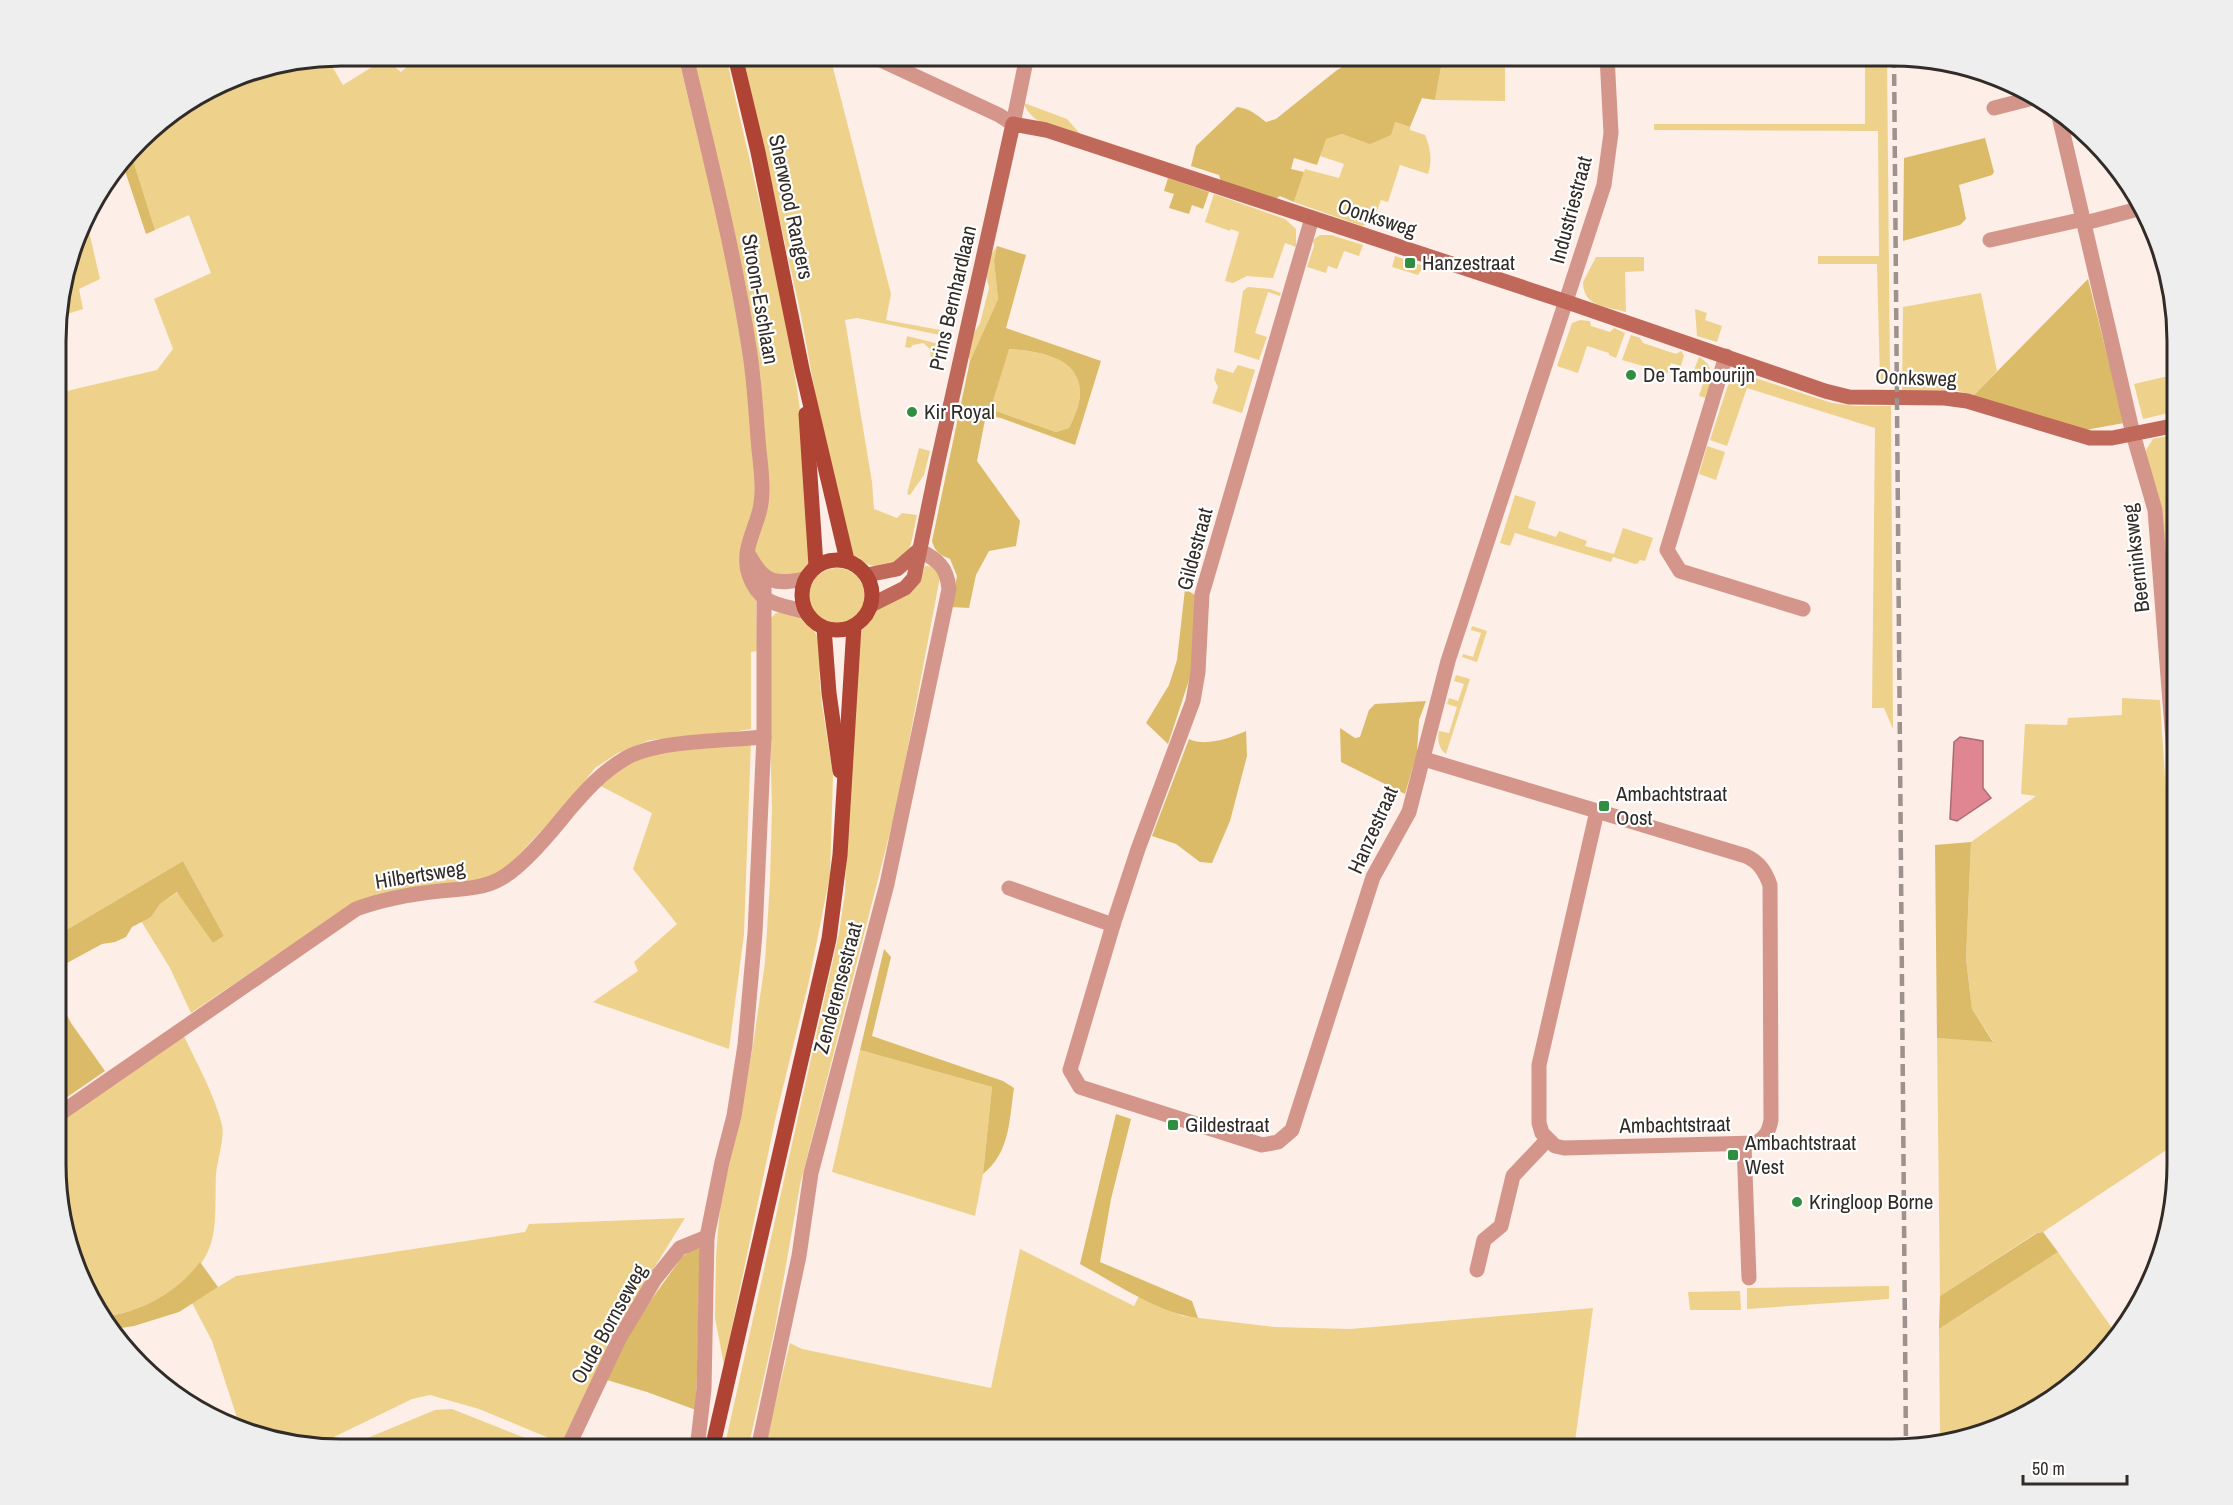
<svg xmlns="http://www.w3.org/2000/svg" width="2233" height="1505" font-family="'Archivo Narrow',sans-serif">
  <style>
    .green { fill: #eed28c }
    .forest { fill: #dbbb67; fill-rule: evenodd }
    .water { fill: #df8692; stroke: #ab6b72; stroke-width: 1.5 }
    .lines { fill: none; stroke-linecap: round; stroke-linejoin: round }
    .minor { stroke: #d4968b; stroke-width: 15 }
    .tertiary { stroke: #d4968b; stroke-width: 15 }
    .secondary { stroke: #c06859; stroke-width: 15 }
    .primary { stroke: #af4334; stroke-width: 15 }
    .rail { stroke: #9d928d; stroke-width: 4.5; stroke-dasharray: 12 6; stroke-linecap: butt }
    .poi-dot { fill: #308e41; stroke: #fff; stroke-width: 2 }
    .labels { text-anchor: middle; stroke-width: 4.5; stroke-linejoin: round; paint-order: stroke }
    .street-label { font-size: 21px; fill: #322c28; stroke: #fff }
    .poi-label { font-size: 21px; fill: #322c28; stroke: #fff; text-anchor: start }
    .rim { fill: none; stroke: #322c28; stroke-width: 3 }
  </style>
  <rect width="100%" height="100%" fill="#fdeee7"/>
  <g class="green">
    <polygon points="419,56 678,56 726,254 742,335 750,404 755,480 754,504 739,558 756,595 757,651 751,652 751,729 709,736 650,740 618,753 595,768 564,807 507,867 489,879 409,890 287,948 191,1013 170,968 141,921 151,917 160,904 178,892 213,943 224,936 183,861 58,935 58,394 75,389 157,370 173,349 154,299 211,273 189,215 155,230 131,154 152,126 232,77 327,58 343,85 385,59 401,72"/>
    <path d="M690,56H726C750,167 780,276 797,389C806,445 807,503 811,561L801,573L774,577L755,556L753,543L766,449L760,373L745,282Z"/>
    <path d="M743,56H830L891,294L886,320L951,332L950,337L857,318L845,320L872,482L874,509L897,518L902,513L917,515C914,527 913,543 907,553C894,573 866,569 852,554L822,431L801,315Z"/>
    <polygon points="1436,56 1505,56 1505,101 1435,100 1442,62"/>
    <polygon points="1865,56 1887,56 1890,379 1880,382 1877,264 1818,264 1818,256 1879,256 1878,131 1654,130 1654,124 1865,124"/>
    <path d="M1024,103L1067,119L1082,136C1062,129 1031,126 1024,103Z"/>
    <path d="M1395,122L1410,127V130L1425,135C1430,147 1433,161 1428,174L1400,165L1388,202L1381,200L1374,219L1362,226L1294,202L1305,169L1339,178L1344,164L1320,156L1325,139L1342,134L1370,143Z"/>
    <polygon points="1214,194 1285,219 1296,229 1296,247 1285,243 1273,278 1247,276 1233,283 1225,281 1239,232 1231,229 1230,231 1205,222"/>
    <polygon points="85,214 100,279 79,289 83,309 58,317 58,304"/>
    <polygon points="1320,235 1331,235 1363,245 1359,256 1344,251 1337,269 1328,266 1326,273 1307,267 1314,246 1313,240"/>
    <polygon points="997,246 994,261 998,299 970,361 967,352 970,340 980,323 989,288 985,270 988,259"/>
    <polygon points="1395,256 1424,266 1418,275 1392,267"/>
    <path d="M1596,257H1644V271L1625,272L1626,312C1606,306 1583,307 1583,282Z"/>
    <polygon points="1248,287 1270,289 1281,293 1280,296 1268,292 1255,333 1267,337 1259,360 1234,352 1243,291"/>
    <polygon points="1981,293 1997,371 1973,396 1956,390 1902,391 1903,307"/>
    <polygon points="1695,309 1707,313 1705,320 1722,326 1717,342 1697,336"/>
    <polygon points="1580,320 1590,321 1591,326 1610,332 1614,328 1625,333 1616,358 1609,355 1609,353 1587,346 1578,373 1557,366 1572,323"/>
    <polygon points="1631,335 1640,338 1643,343 1676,354 1681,351 1684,355 1681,366 1671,363 1668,373 1622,360"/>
    <polygon points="907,336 939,344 936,360 931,359 930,349 923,343 913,345 910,348 905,347"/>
    <path d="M1008,349C1061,352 1100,370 1069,428L1056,432L993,410L994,398Z"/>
    <path d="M1699,357C1717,367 1711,382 1706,398L1699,396L1706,374L1694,370Z"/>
    <polygon points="1238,365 1255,370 1242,413 1212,403 1218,387 1214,379 1217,368 1233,373"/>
    <polygon points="1740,373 1832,403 1856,406 1891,406 1893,729 1884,708 1872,708 1875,428 1747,388 1727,446 1710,440 1731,376"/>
    <polygon points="2177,374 2177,411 2143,419 2134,384"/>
    <polygon points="2177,434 2177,678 2164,536 2147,465 2146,450 2153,439"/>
    <polygon points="1707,446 1725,452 1716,480 1699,474"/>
    <polygon points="919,448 930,451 924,475 910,495 907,494"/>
    <polygon points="1515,495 1536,502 1528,528 1556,537 1559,531 1587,541 1585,546 1614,554 1623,528 1653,538 1645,561 1640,560 1638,563 1635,564 1613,557 1611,562 1515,533 1510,546 1500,543"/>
    <path d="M925,566C934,566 937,569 940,577L897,805L800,1185L775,1328L748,1449H724L839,933L845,893L849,780L861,631L878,609L923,572Z"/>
    <circle cx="837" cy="596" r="28"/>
    <polygon points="783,611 793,614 806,622 813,628 820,643 823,665 819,673 822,704 833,775 830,875 809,981 776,1116 724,1365 715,1318 716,1257 720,1205 743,1103 754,1039 765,962 770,881 772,808 768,661 769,620 776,613"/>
    <polygon points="1472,626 1487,631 1477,662 1462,657 1463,654 1473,657 1481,633 1471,630"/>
    <path d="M1456,675L1470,679L1446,754C1439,749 1437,740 1439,731L1449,733L1457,707L1447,704L1449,698L1458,701L1464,684L1454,681Z"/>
    <polygon points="2122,698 2160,700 2177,962 2177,1143 2043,1232 2036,1233 1940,1296 1937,1038 1993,1041 1972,1009 1966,959 1971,842 2036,796 2021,794 2025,724 2067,725 2068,718 2122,715"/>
    <polygon points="751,741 744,934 729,1049 593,1002 638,971 634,962 677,924 633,869 652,813 599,785 639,755"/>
    <path d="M182,1032C196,1062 214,1093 222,1125C225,1137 217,1161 216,1175C215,1193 217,1227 211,1243C199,1285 143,1312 103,1317L94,1307L58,1201V1119Z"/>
    <polygon points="860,1050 992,1087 983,1174 975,1216 832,1172"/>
    <polygon points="685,1218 638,1294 561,1443 479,1409 430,1395 412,1399 334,1437 341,1449 435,1410 452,1409 553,1449 340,1449 249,1434 241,1430 212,1341 192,1303 236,1276 525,1232 529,1224"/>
    <polygon points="1020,1249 1134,1306 1139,1296 1183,1316 1275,1327 1350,1329 1593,1308 1574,1449 764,1449 790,1343 802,1349 991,1388"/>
    <polygon points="2058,1252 2117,1335 2035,1411 1940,1440 1939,1329"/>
    <polygon points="1889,1286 1889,1299 1747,1309 1747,1288"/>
    <polygon points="1740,1291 1741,1310 1690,1310 1688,1292"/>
  </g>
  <g class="forest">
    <path d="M1361,56H1436L1442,62L1435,100L1422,98L1410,127L1395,122L1391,135L1370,144L1342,134L1326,139L1317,165L1294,158L1291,169L1304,172L1294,202L1280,196L1274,200L1221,182L1219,175L1191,166L1196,146L1237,107C1249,108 1257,115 1266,122L1276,119L1337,70Z"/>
    <polygon points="1985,138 1994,172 1992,175 1959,185 1966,219 1960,225 1903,241 1904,158"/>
    <polygon points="131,154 155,230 146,234 123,165"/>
    <polygon points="1168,178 1209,192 1203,209 1192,205 1189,214 1169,208 1174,194 1164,191"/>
    <path d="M997,246L1026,255L1006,328L1101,361L1075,445L1001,418L989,416L985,420L977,461L1020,521L1016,546L989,551L976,575L969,608L951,607L957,576L950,559C940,555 935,552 932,541L970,361L998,299L994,261ZM1009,349C1061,352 1100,370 1069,428L1056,432L993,410L994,398Z"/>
    <polygon points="2088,279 2124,423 2085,430 1973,396"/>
    <polygon points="1185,589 1195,595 1192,671 1168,744 1146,723 1169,685 1177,660"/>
    <polygon points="1426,701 1419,720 1417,753 1405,794 1341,762 1340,728 1355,738 1360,737 1369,710 1375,704"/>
    <path d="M1246,731L1247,756L1230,821L1212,863L1200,862L1176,844L1152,836L1189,739C1206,747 1230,738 1246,731Z"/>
    <polygon points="1971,842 1966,959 1972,1009 1993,1042 1937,1038 1935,845"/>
    <polygon points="183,861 224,936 213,943 177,892 160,904 151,917 132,927 126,937 115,942 102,944 67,963 58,956 58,935"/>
    <path d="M884,949L891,957L872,1036L1003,1081L1014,1088C1009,1122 1010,1152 983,1174L992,1087L860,1050Z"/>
    <polygon points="58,998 71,1023 105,1071 60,1102 58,1084"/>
    <path d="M1116,1114L1131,1119L1111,1199L1100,1262L1192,1301L1198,1318C1158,1313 1115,1283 1080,1264Z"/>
    <polygon points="2043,1232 2058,1252 1939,1329 1940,1296 2037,1233"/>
    <polygon points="695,1247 700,1249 696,1410 647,1392 607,1380 633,1325 682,1257"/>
    <path d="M200,1262L218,1287L179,1312L134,1326L114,1329L103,1317C141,1312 177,1293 200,1262Z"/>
  </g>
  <polygon class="water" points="1960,737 1983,741 1983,788 1991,798 1957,821 1950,819 1954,742"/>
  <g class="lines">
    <g class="minor">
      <polyline points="872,56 999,115 1013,124"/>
      <polyline points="1994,108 2037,97"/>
      <polyline points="2058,112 2133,434 2155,510 2177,792"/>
      <polyline points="1312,218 1202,594 1198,672 1193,701 1138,849 1113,925 1070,1070 1080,1087 1262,1145 1278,1142 1292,1130 1373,877 1409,812 1448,661 1604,185 1611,133 1607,56"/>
      <polyline points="2085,223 2142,208"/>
      <polyline points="1990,240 2084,219"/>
      <polyline points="1726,356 1667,550 1680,571 1803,609"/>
      <polyline points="1424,759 1597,811"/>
      <path d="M1597,811L1746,856C1759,862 1765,871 1770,885L1771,1120C1769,1131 1766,1137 1756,1143L1564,1148L1555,1146L1542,1133L1539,1123V1065Z"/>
      <polyline points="1009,888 1113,925"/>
      <path d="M58,1115L356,909C383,899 411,894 440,891C459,889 481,889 498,880C521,869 552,831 569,810C586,790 602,772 626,758C658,740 726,741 764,737"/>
      <polyline points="1744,1145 1749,1278"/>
      <polyline points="1477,1270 1484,1240 1501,1226 1513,1176 1547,1140"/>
      <polyline points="567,1449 619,1339 655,1279 680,1248 707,1237"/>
      <polyline points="697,1449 704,1389 707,1237 722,1162 734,1116 745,1045 755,933 764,737 764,576"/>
      <path d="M758,1449L799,1256L811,1173L887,884L949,589C947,567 938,560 919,550"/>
    </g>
    <g class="tertiary">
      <path d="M686,56C709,155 735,254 750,354C755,386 756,418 759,450C761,468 764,491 760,509C755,531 741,551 749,575C760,606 780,604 806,612"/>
      <polyline points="1013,124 1027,56"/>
      <path d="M749,555C764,583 775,585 805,579"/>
    </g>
    <g class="secondary">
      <polyline points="867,575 897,569 919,550"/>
      <polyline points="871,605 905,588 914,578 938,461 1013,124 1046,130 1125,156 1567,302 1825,391 1849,397 1945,398 1967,401 2090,438 2112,438 2177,425"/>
    </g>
    <g class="primary">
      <polyline points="735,56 758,152 802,369 847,560"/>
      <polyline points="806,414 816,566"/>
      <circle cx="837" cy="595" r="35"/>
      <polyline points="824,628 829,693 840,771"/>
      <polyline points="712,1449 829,939 840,855 854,626"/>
    </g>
    <polyline class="rail" points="1894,56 1906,1449"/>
  </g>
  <g class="poi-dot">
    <rect x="1404" y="257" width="12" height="12" rx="3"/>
    <circle cx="1631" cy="375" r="6"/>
    <circle cx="912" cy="412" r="6"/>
    <rect x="1598" y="800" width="12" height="12" rx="3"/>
    <rect x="1167" y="1119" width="12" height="12" rx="3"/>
    <rect x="1727" y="1149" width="12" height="12" rx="3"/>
    <circle cx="1797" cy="1202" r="6"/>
  </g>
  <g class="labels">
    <g class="street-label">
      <text transform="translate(791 207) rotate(78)" y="7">Sherwood Rangers</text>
      <text transform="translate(1571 210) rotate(-75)" y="7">Industriestraat</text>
      <text transform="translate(1377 218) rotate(18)" y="7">Oonksweg</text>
      <text transform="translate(953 298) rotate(-77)" y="7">Prins Bernhardlaan</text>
      <text transform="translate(760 299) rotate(80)" y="7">Stroom-Eschlaan</text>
      <text transform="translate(1916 378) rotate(2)" y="7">Oonksweg</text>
      <text transform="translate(1195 549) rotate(-75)" y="7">Gildestraat</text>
      <text transform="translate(2136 558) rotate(-97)" y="7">Beerninksweg</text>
      <text transform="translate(1373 830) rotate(-66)" y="7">Hanzestraat</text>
      <text transform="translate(420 875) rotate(-9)" y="7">Hilbertsweg</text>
      <text transform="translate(838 988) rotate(-75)" y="7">Zenderensestraat</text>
      <text transform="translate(1675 1125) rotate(-1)" y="7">Ambachtstraat</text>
      <text transform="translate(609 1324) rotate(-61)" y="7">Oude Bornseweg</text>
    </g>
    <g class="poi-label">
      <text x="1422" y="270">Hanzestraat</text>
      <text x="1643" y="382">De Tambourijn</text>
      <text x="924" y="419">Kir Royal</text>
      <text x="1616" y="801">Ambachtstraat<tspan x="1616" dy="24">Oost</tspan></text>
      <text x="1185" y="1132">Gildestraat</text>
      <text x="1745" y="1150">Ambachtstraat<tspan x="1745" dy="24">West</tspan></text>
      <text x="1809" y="1209">Kringloop Borne</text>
    </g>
  </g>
  <path d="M0 0H2233V1505H0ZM341 66H1892A275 275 0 0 1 2167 341V1164A275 275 0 0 1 1892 1439H341A275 275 0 0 1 66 1164V341A275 275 0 0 1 341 66Z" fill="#efeeee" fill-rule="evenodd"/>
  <path class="rim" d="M341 66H1892A275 275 0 0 1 2167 341V1164A275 275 0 0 1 1892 1439H341A275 275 0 0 1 66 1164V341A275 275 0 0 1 341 66Z"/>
  <path d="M2023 1475v9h104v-9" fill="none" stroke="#322c28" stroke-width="3"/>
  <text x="2032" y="1475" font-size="18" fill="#322c28" stroke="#ffffff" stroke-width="4.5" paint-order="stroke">50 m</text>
</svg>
